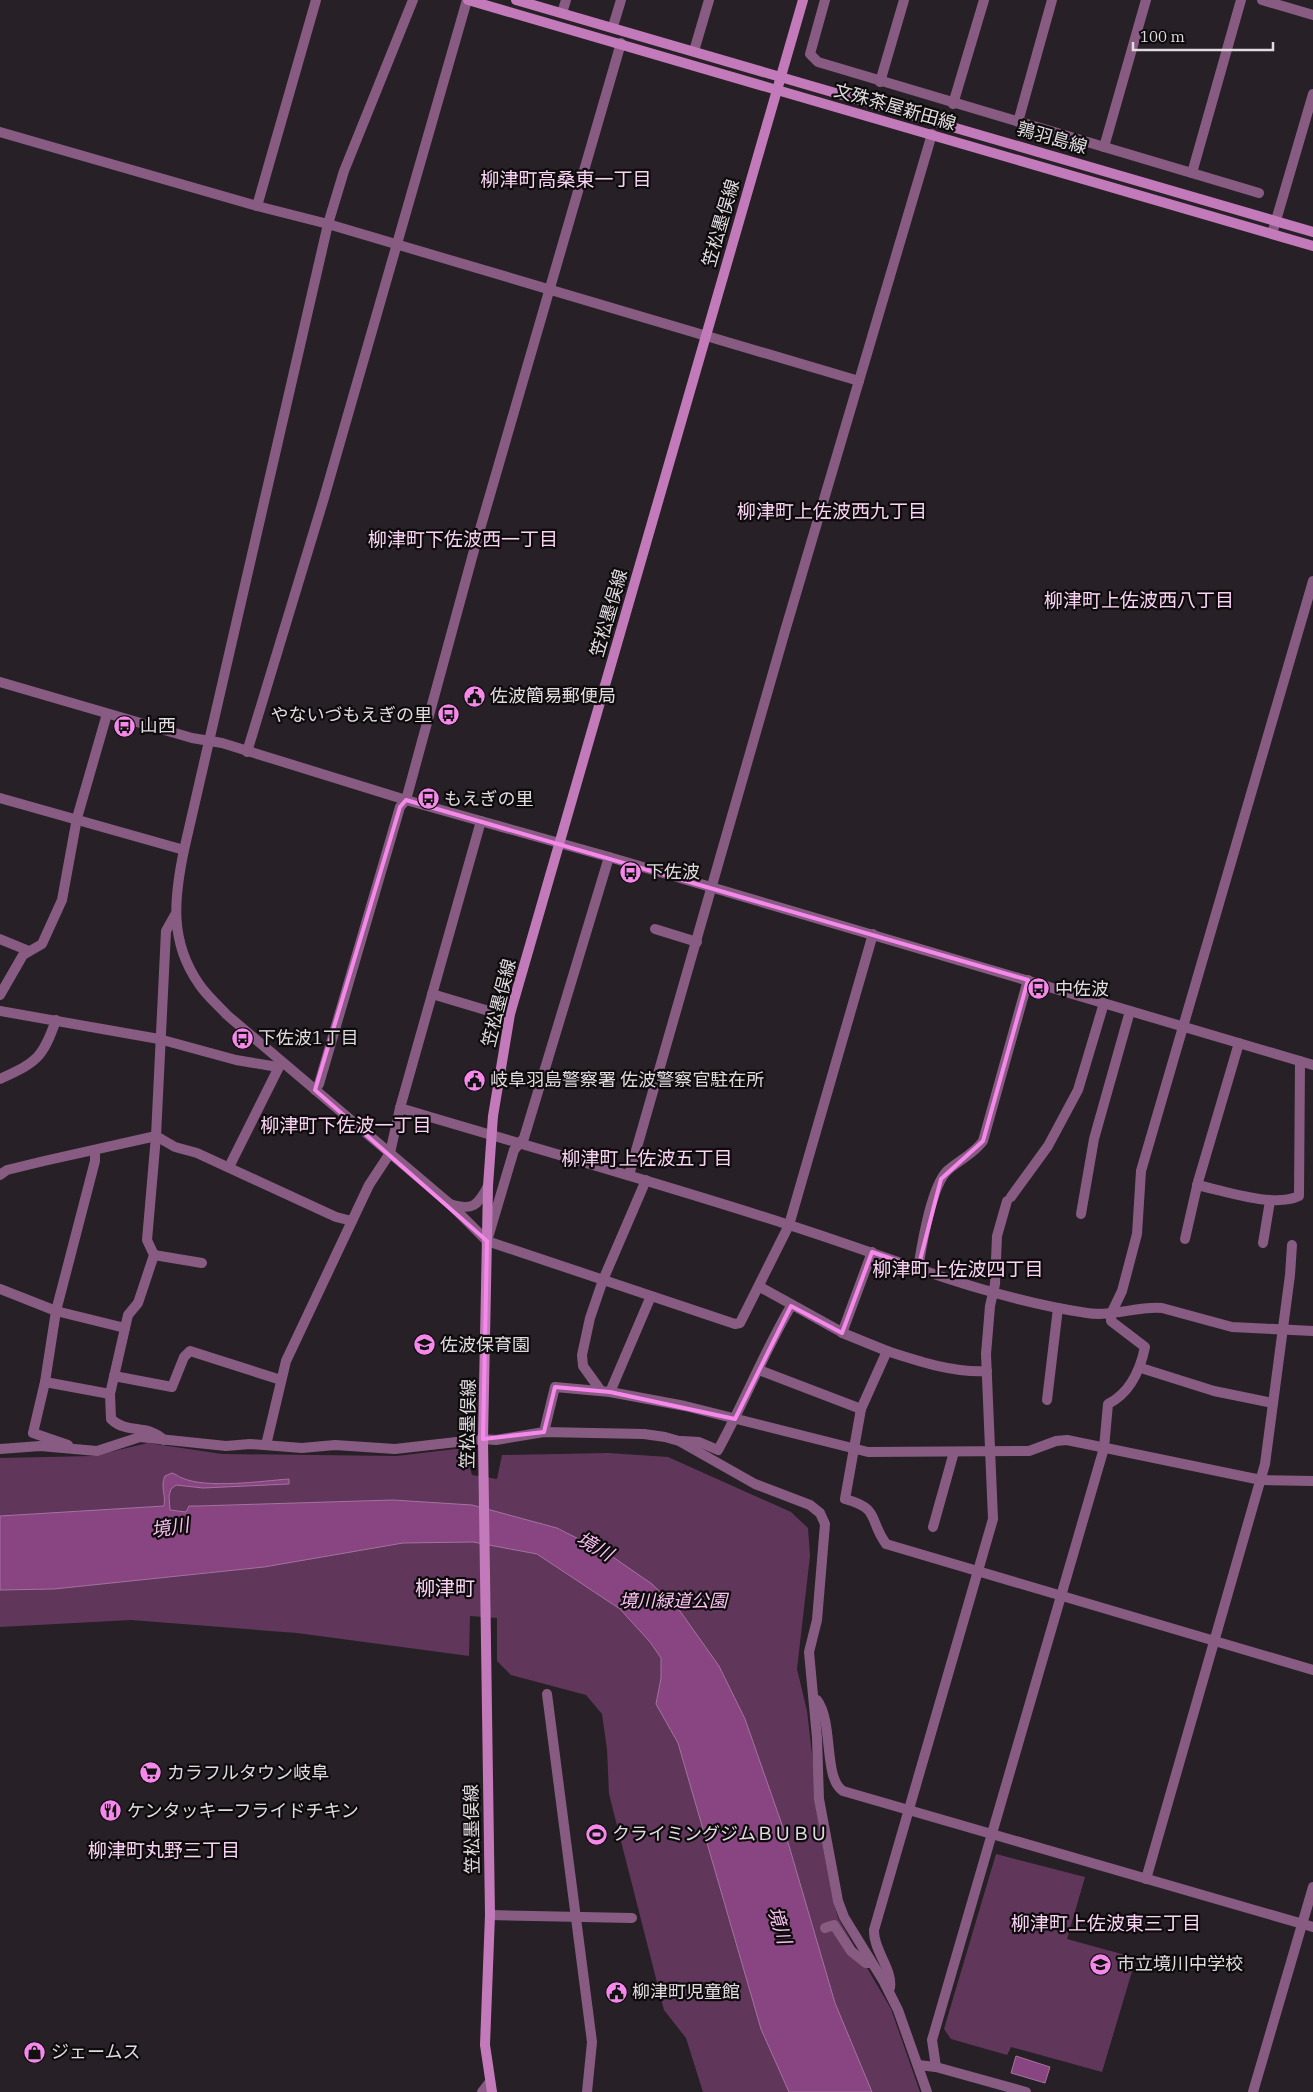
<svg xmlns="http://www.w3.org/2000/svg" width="1313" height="2092" font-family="'IBM Plex Serif','Noto Sans JP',serif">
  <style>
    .green { fill: #60375b }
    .water { fill: #894582; stroke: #a3729e }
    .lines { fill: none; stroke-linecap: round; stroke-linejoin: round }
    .minor { stroke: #885b83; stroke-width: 10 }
    .tertiary { stroke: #885b83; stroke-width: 10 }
    .secondary { stroke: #c37aba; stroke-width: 10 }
    .marked { fill: none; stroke: #f788eb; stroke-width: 4; stroke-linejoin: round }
    .labels { text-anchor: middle; stroke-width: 4.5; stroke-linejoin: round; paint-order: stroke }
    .street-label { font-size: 18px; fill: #e0dbdf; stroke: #0e0b0d }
    .poi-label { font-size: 18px; fill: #e0dbdf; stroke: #0e0b0d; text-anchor: start }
    .park-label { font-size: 18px; font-style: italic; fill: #fac1f2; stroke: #0e0b0d }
    .neighbourhood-label { font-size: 19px; fill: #f9d3f3; stroke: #0e0b0d }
    .water-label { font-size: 19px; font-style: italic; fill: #f6bdee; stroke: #0e0b0d }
    .quarter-label { font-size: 20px; fill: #f9d3f3; stroke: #0e0b0d }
  </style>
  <rect width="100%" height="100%" fill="#272026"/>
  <g class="green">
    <polygon points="148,1443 222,1454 397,1456 464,1448 472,1475 497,1479 502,1455 608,1453 668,1457 791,1512 808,1528 810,1556 797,1669 807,1711 814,1771 815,1803 832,1895 838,1918 891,2009 920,2092 703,2092 686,2038 664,2010 609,1794 607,1749 602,1714 586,1695 511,1675 497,1661 497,1618 470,1616 469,1656 297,1633 131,1620 0,1627 0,1458 93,1456"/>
    <polygon points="996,1854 1085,1877 1067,1939 1136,1958 1102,2072 1011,2047 1007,2055 951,2039 944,2029"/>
  </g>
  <g class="water">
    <path d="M172,1473C176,1474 179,1477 182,1478C207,1489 262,1481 289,1479V1484L203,1488L176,1485L171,1489L169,1496L170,1510L186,1512L189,1506H198L393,1500L472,1505L557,1528L610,1555L652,1584L680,1611L719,1666L745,1719L787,1839L835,2003L872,2092H789L761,2029L678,1743L656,1704L661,1678V1658L650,1642L620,1609L537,1554L473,1542L403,1543L264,1567L54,1589L0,1590V1516L164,1506C166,1495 160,1485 165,1476Z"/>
    <polygon points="1016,2056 1050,2067 1045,2083 1011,2073"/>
  </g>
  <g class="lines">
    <g class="minor">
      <polyline points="825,0 810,54 818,62 1259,193"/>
      <polyline points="1262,0 1313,15"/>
      <polyline points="562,13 566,0"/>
      <polyline points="614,23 621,0"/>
      <polyline points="694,51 709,0"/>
      <polyline points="880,82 904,0"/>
      <polyline points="953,104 984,0"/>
      <polyline points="0,132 257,206 328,224 859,381"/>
      <polyline points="1104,147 1146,0"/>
      <polyline points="1192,173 1241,0"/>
      <polyline points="257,206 316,0"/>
      <polyline points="0,682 192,738 222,743 406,800 609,857 1313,1065"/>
      <polyline points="247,752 324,498 467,0"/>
      <polyline points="0,798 184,850"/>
      <polyline points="609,857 524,1138 514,1150 487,1241 735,1324 740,1323 789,1225 873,934"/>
      <polyline points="655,929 697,942"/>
      <polyline points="0,939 29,951"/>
      <polyline points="432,994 499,1014 510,1014"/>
      <polyline points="0,995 23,955 42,944 62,900 77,818 107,714"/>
      <polyline points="0,1011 159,1039 236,1060 278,1067"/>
      <path d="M0,1079C36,1062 42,1060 56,1020"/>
      <polyline points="315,1090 319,1084 400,807 406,800 476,543 621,43"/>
      <path d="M400,1108C530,1147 660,1183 789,1225C887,1256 985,1298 1087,1313C1112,1317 1137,1306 1162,1308L1232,1327L1313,1331"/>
      <polyline points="229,1167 281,1063"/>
      <polyline points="0,1175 7,1170 44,1161 156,1136 175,1147 197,1153 336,1217 352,1221"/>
      <polyline points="629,1175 785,631 932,134"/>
      <path d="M1197,1185C1224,1191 1274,1208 1299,1196L1300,1061"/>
      <polyline points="1011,1197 1048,1146 1078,1090 1104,1003"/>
      <path d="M450,1204C472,1211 478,1206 488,1186"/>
      <polyline points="1081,1214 1094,1139 1130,1011"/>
      <polyline points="1185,1239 1198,1182 1239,1043"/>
      <polyline points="1263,1243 1270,1201"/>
      <polyline points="154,1255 202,1263"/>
      <path d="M918,1268C922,1245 931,1187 947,1171C959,1160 974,1154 983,1141L1028,980"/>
      <polyline points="760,1287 845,1334 887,1351"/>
      <polyline points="0,1289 56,1311 125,1328"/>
      <polyline points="842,1333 872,1252"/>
      <polyline points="1141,1368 1214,1391 1273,1403"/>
      <polyline points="759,1370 861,1409"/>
      <path d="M987,1371C953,1373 918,1361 887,1351L861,1409L845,1499C881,1509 868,1519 886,1544L1313,1670"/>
      <polyline points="114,1376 172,1387 184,1357 190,1351 281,1380"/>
      <polyline points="45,1382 110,1394"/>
      <polyline points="601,1391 583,1366 582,1355 590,1318 603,1280 646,1180"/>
      <polyline points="610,1392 651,1296"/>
      <polyline points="1047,1400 1058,1308"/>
      <polyline points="544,1432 555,1387 610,1392 685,1406 868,1452 1029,1451 1056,1441 1067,1440 1261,1480 1313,1481"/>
      <path d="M164,1440C146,1423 128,1435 111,1419L110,1394L128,1315L138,1303L154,1255L147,1240L156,1136L166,931L175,915"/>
      <path d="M682,1441L699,1442L718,1450C744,1403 764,1352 791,1306"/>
      <polyline points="68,1445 33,1433 45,1382 56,1311 95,1161 95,1151"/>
      <polyline points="266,1445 286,1361 369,1185 390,1153 400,1108 481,821"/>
      <polyline points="0,1449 40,1446 97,1451 140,1437 226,1446 250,1444 302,1448 335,1445 395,1449 483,1439 496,1440 544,1432 644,1434 665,1437 679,1441 755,1484 810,1505 820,1513 825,1524 817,1620 809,1652 817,1738 819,1799 838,1901 844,1917 884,1982 898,2010 927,2092"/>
      <polyline points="933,1527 954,1452"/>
      <polyline points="547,1694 592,2042 587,2092"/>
      <path d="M817,1700C834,1723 823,1778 843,1791L1313,1927"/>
      <polyline points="1146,1879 1265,1464 1290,1275 1292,1245"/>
      <polyline points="490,1915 632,1918"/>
      <polyline points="825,1928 834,1925 851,1951 866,1963 870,1963"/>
      <path d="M890,1988C893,1969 873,1950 874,1930L993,1519L986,1354L990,1306L995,1284L997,1236L1007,1201"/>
      <polyline points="918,2065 936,2067 1026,2092"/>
      <path d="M936,2067L932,2040L1104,1448L1108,1404C1130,1393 1140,1371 1145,1347L1111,1321V1314L1122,1291L1137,1234L1141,1171L1313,581"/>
      <polyline points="1253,2092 1313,1887"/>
    </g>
    <g class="tertiary">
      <path d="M413,0L344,171L328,224L184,850C174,898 169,941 199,984C206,995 218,1005 227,1015L450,1204L487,1241"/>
      <polyline points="1018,122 1052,0"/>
      <polyline points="1272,234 1313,94"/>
      <polyline points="482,2092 489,2083"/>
    </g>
    <g class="secondary">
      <polyline points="468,0 1313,246"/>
      <polyline points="516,0 1313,232"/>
      <polyline points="492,2092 485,2045 490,1915 483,1439 488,1186 493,1116 510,1014 803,0"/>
    </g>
  </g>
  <path class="marked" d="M406,800L1028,980L983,1141L941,1179L918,1268L872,1252L842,1333L791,1306L735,1419L610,1392L555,1387L544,1432L483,1439L487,1241L315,1090L400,807Z"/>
  <defs>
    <symbol id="civic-disc" viewBox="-11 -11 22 22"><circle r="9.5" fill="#f788eb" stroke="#0e0b0d"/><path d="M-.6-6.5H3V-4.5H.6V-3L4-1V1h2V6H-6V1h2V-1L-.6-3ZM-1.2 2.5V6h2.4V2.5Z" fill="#111"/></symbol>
    <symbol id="bus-disc" viewBox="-11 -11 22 22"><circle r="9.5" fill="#f788eb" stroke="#0e0b0d"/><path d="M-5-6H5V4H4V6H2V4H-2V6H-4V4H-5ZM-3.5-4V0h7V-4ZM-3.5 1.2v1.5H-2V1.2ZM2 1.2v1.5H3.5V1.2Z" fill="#111"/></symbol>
    <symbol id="school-disc" viewBox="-11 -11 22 22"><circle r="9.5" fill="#f788eb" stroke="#0e0b0d"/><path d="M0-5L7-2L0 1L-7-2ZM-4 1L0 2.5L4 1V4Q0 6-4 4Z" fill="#111"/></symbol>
    <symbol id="supermarket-disc" viewBox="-11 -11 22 22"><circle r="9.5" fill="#f788eb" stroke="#0e0b0d"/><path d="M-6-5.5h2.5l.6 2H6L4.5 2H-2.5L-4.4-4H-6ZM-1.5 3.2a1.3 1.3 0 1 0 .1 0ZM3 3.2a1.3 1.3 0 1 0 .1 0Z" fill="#111"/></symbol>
    <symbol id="restaurant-disc" viewBox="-11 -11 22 22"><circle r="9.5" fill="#f788eb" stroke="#0e0b0d"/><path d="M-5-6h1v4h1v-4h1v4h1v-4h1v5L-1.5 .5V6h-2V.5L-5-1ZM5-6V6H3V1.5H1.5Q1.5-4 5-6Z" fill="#111"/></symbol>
    <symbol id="stadium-disc" viewBox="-11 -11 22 22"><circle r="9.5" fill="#f788eb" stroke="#0e0b0d"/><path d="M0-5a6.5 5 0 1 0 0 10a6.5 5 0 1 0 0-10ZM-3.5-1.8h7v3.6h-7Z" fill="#111"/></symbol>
    <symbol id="shop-disc" viewBox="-11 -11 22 22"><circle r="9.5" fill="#f788eb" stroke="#0e0b0d"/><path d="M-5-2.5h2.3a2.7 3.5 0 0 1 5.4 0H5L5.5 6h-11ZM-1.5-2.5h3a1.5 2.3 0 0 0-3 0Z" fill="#111"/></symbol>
  </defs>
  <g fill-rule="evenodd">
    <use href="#civic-disc" x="462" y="684" width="25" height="25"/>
    <use href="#bus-disc" x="436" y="702" width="25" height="25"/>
    <use href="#bus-disc" x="112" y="714" width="25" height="25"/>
    <use href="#bus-disc" x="416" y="786" width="25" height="25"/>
    <use href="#bus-disc" x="618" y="860" width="25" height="25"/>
    <use href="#bus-disc" x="1026" y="976" width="25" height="25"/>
    <use href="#bus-disc" x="230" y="1026" width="25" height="25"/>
    <use href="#civic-disc" x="462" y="1068" width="25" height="25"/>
    <use href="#school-disc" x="412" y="1332" width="25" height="25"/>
    <use href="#supermarket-disc" x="138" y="1760" width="25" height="25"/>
    <use href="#restaurant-disc" x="98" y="1798" width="25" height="25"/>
    <use href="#stadium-disc" x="584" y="1822" width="25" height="25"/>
    <use href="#school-disc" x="1088" y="1952" width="25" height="25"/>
    <use href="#civic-disc" x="604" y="1980" width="25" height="25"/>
    <use href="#shop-disc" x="22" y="2040" width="25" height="25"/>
  </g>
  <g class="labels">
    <g class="street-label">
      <text transform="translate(895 107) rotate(16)" y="6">文殊茶屋新田線</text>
      <text transform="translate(1052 138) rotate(16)" y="6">鶉羽島線</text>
      <text transform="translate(721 223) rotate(-74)" y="6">笠松墨俣線</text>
      <text transform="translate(609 613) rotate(-74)" y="6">笠松墨俣線</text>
      <text transform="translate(499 1003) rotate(-76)" y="6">笠松墨俣線</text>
      <text transform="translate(468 1424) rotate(-89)" y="6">笠松墨俣線</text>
      <text transform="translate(472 1829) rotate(-91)" y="6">笠松墨俣線</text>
    </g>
    <g class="poi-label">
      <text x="490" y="702">佐波簡易郵便局</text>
      <text x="432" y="721" text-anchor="end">やないづもえぎの里</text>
      <text x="140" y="732">山西</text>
      <text x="444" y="805">もえぎの里</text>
      <text x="646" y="878">下佐波</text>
      <text x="1055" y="995">中佐波</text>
      <text x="258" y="1044">下佐波1丁目</text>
      <text x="490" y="1086">岐阜羽島警察署 佐波警察官駐在所</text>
      <text x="440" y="1351">佐波保育園</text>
      <text x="167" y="1779">カラフルタウン岐阜</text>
      <text x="127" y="1817">ケンタッキーフライドチキン</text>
      <text x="612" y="1840">クライミングジムＢＵＢＵ</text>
      <text x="1117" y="1970">市立境川中学校</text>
      <text x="632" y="1998">柳津町児童館</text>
      <text x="51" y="2058">ジェームス</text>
    </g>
    <g class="park-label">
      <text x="673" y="1607">境川緑道公園</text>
    </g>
    <g class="neighbourhood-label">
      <text x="566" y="186">柳津町高桑東一丁目</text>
      <text x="832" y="518">柳津町上佐波西九丁目</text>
      <text x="463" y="546">柳津町下佐波西一丁目</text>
      <text x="1139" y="607">柳津町上佐波西八丁目</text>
      <text x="346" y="1132">柳津町下佐波一丁目</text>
      <text x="647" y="1165">柳津町上佐波五丁目</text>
      <text x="958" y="1276">柳津町上佐波四丁目</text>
      <text x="164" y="1857">柳津町丸野三丁目</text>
      <text x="1106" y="1930">柳津町上佐波東三丁目</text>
    </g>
    <g class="water-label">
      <text transform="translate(170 1527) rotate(-9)" y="7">境川</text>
      <text transform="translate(595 1546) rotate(30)" y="7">境川</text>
      <text transform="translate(780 1925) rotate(73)" y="7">境川</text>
    </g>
    <g class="quarter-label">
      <text x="445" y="1595">柳津町</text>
    </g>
  </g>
  <path d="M1133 42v8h140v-8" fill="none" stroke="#e0dbdf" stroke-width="2.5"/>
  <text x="1140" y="42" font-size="15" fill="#e0dbdf" stroke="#0e0b0d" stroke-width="4" paint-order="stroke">100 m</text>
</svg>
